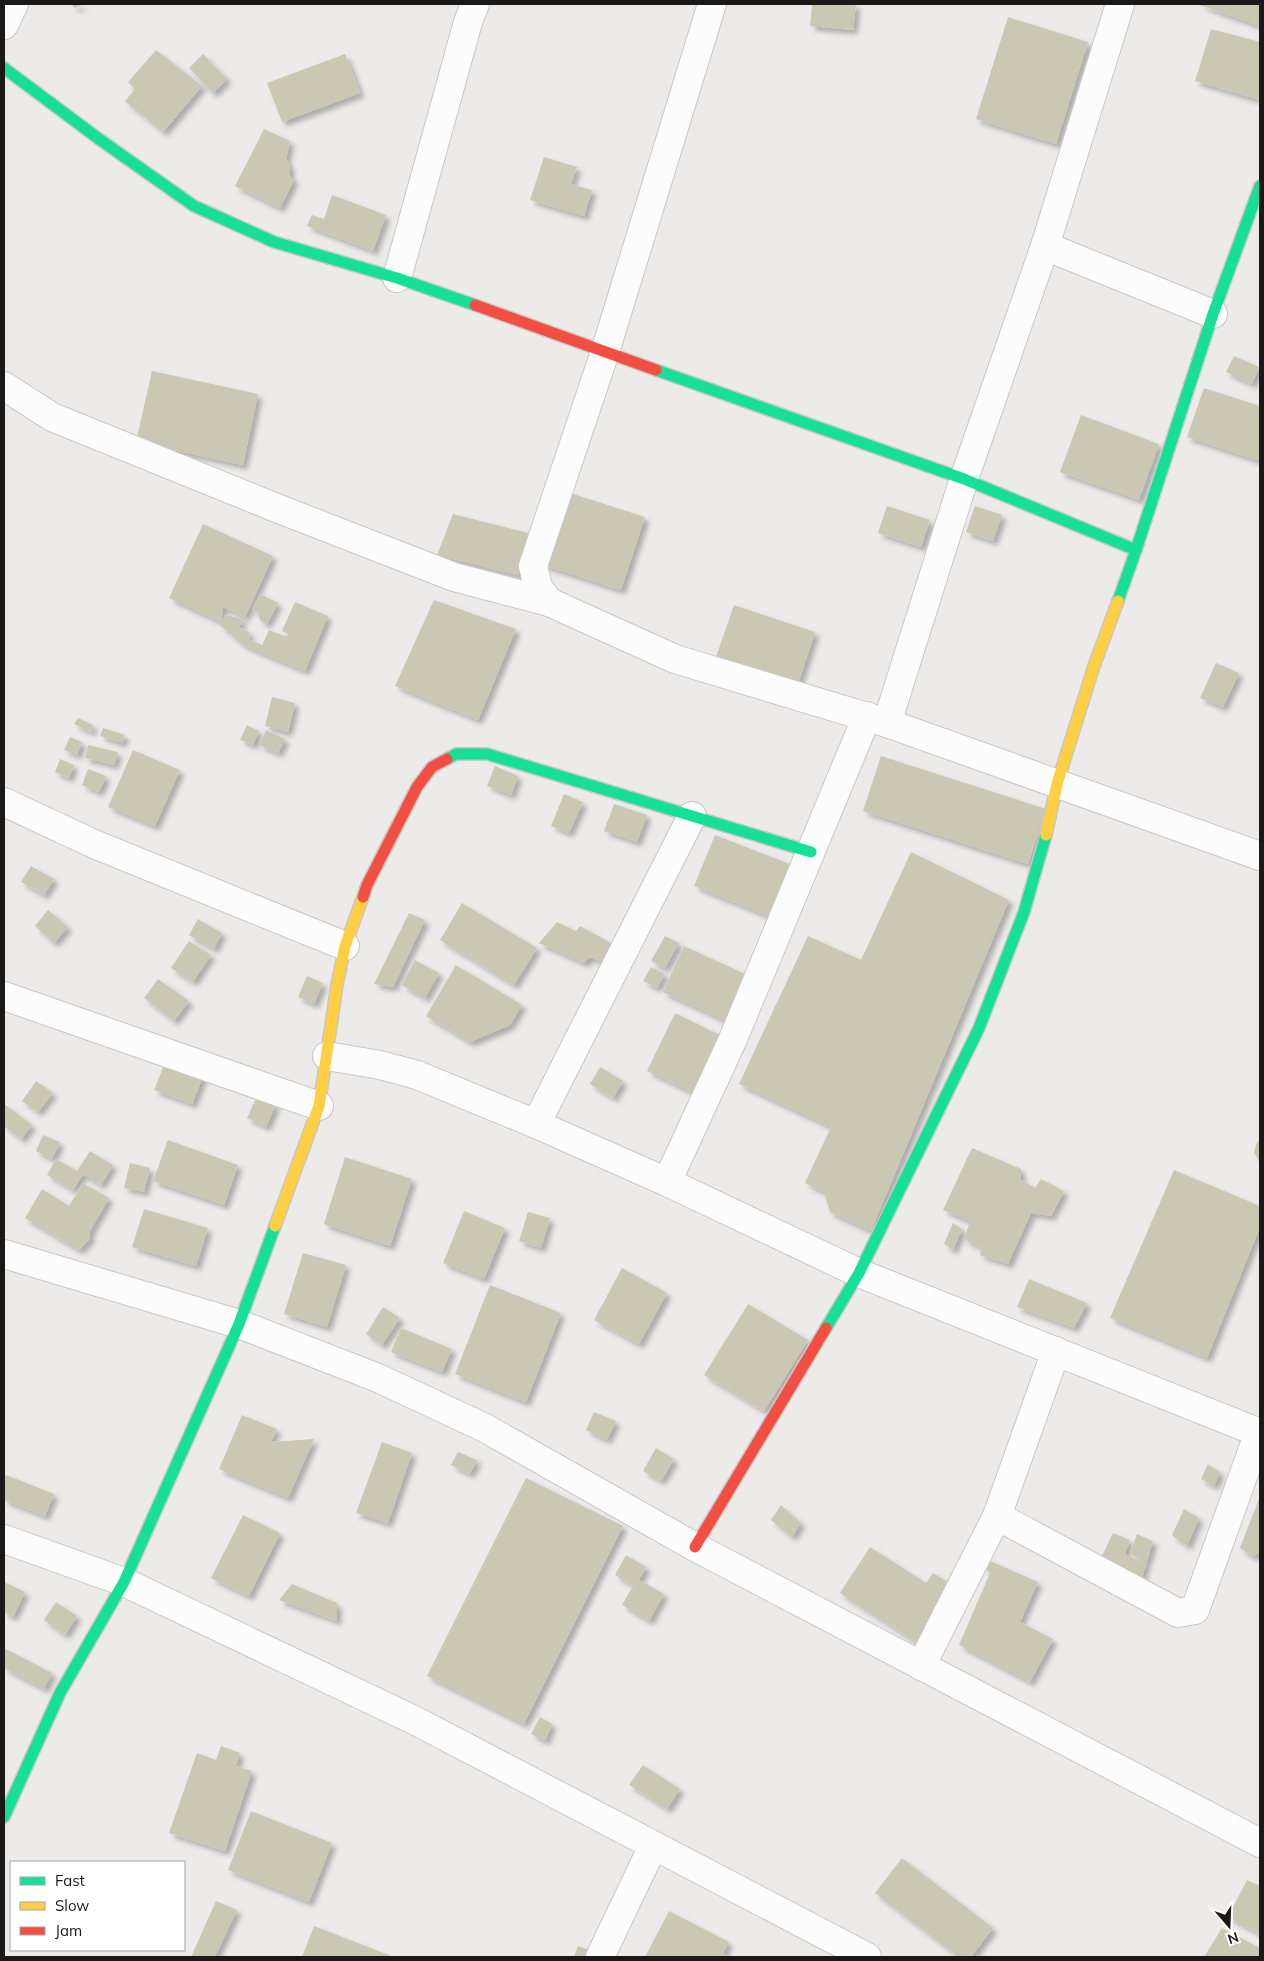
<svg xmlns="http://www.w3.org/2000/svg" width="1264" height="1961" font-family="Mulish,sans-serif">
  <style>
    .building { fill: #cac7b3; filter: url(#shadow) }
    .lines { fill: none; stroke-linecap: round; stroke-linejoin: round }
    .street-casing { stroke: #c8c7c5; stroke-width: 30 }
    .fast-casing { stroke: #c8c7c5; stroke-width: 14 }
    .slow-casing { stroke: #c8c7c5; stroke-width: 14 }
    .jam-casing { stroke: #c8c7c5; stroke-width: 14 }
    .street { stroke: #fcfcfc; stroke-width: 28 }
    .fast { stroke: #16e098; stroke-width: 11 }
    .slow { stroke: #ffcf43; stroke-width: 11 }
    .jam { stroke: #f24e42; stroke-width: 11 }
  </style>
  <defs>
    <filter id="shadow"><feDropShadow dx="4.5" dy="4.5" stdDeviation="2.5" flood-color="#0004"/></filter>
  </defs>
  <rect width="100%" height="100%" fill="#edebe9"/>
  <g class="building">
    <polygon points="72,4 84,4 74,8"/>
    <polygon points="812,4 856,4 853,30 810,26"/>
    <polygon points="1197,4 1260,4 1260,26"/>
    <polygon points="1008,17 1088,42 1056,144 976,119"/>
    <polygon points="1211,29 1260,42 1260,100 1195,81"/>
    <polygon points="156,50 202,86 163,132 125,101 135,89 128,82"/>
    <polygon points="203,54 227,79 213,93 189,68"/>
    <polygon points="345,54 360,93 282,122 267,83"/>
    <polygon points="264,129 290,141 286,159 290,166 290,176 294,180 280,208 235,186"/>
    <polygon points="544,157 577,167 571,184 592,190 584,216 530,200"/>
    <polygon points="332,195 386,215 373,251 307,226 312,215 324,219"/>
    <polygon points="1234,356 1259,367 1252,384 1226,372"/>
    <polygon points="152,371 258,394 243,465 136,442"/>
    <polygon points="1204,388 1260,406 1260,461 1187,437"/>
    <polygon points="1081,415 1159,444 1139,500 1060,472"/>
    <polygon points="567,492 645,517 621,590 543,565"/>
    <polygon points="887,506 930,520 921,547 878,533"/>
    <polygon points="975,506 1002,515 993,541 966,532"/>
    <polygon points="453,514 528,533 518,575 437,555"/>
    <polygon points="203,524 273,556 245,617 223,607 221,622 169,598"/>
    <polygon points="260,594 278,603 267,624 260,620 258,613 252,610"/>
    <polygon points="434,600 516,629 478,720 395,686"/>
    <polygon points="295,602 328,616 305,671 243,645 220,625 225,615 243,619 239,627 249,632 250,640 262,645 269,630 287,637 288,634 282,631"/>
    <polygon points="734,605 815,632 797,687 715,660"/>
    <polygon points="1216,663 1239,673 1223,707 1200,698"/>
    <polygon points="272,697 295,703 288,732 265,726"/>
    <polygon points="78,718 93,725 91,732 74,724"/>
    <polygon points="247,725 259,731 253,745 240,740"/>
    <polygon points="103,728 125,735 122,743 100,736"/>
    <polygon points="266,730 285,739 278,753 259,745"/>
    <polygon points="70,737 82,742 77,755 64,750"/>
    <polygon points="88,745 118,752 114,765 85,758"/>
    <polygon points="133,750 180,770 155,826 108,807"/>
    <polygon points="881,756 1046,809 1028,864 863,811"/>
    <polygon points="60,759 74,765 69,778 55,772"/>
    <polygon points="495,766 518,776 511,795 487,786"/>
    <polygon points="88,769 106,776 99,792 82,785"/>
    <polygon points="564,794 583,802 569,833 551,826"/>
    <polygon points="614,804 647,815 637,842 604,831"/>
    <polygon points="715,835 792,865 771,917 694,886"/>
    <polygon points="911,852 1009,900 871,1231 830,1212 824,1192 805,1183 831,1127 739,1084 808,936 861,960"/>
    <polygon points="31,866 54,879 44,895 21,882"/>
    <polygon points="462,903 537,948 514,985 440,940"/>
    <polygon points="48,910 68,927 54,943 35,926"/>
    <polygon points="409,913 425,920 393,987 374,984"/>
    <polygon points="198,919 222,933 214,949 189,935"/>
    <polygon points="557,922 576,931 580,926 611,943 606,964 590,957 584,963 539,943"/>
    <polygon points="665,936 679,943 665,968 651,961"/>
    <polygon points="189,941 211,955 193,982 171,968"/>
    <polygon points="684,946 745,974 724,1020 663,992"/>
    <polygon points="415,960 439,973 425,998 402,985"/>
    <polygon points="456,965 522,1005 510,1025 470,1042 426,1016"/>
    <polygon points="651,967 665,974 657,988 643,981"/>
    <polygon points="307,976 323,983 314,1004 298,997"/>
    <polygon points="158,979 189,1001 174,1021 144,998"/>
    <polygon points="675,1013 722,1036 694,1093 647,1071"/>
    <polygon points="166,1060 204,1074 192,1104 154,1090"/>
    <polygon points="600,1067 623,1081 613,1098 590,1084"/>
    <polygon points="36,1081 53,1093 38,1112 22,1101"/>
    <polygon points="257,1096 276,1104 266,1127 247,1118"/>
    <polygon points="4,1104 32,1125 21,1139 4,1126"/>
    <polygon points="43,1135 60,1142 52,1159 36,1151"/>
    <polygon points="1260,1139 1260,1162 1254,1153 1256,1144"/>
    <polygon points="168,1140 238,1165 224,1205 153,1181"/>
    <polygon points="972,1148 1021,1169 1021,1180 1035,1188 1041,1179 1064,1191 1051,1216 1031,1213 1008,1264 980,1255 981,1248 964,1239 970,1221 943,1210"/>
    <polygon points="90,1151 113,1165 101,1185 83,1174 73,1190 47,1175 56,1159 77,1171"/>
    <polygon points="345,1157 412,1179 390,1246 324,1224"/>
    <polygon points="130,1163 150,1168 144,1192 124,1188"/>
    <polygon points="1174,1170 1260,1206 1260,1227 1207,1358 1110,1318"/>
    <polygon points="83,1183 109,1198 90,1231 90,1239 79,1250 25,1218 42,1189 69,1206"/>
    <polygon points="144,1209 208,1228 196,1266 132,1247"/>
    <polygon points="464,1211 505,1228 484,1279 443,1263"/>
    <polygon points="528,1212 550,1218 541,1248 519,1241"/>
    <polygon points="953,1223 962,1229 953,1250 944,1244"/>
    <polygon points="303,1253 346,1265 327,1327 284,1314"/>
    <polygon points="622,1268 667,1293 639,1344 594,1320"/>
    <polygon points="1029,1279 1087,1303 1074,1328 1017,1307"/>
    <polygon points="490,1285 561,1313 526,1402 455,1374"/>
    <polygon points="748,1304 808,1340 764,1411 704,1375"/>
    <polygon points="383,1307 400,1318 382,1345 366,1334"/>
    <polygon points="401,1328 452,1349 442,1372 391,1352"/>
    <polygon points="594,1412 616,1421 607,1440 586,1430"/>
    <polygon points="242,1415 277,1429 271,1442 314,1439 288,1498 219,1469"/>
    <polygon points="382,1442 412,1453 388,1523 356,1513"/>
    <polygon points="656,1448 674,1459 661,1481 643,1471"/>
    <polygon points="458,1452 477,1460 470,1474 451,1465"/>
    <polygon points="1208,1464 1220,1472 1214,1486 1201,1479"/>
    <polygon points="6,1475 54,1494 45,1516 4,1500 4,1480"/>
    <polygon points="526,1478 623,1526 524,1724 427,1676"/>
    <polygon points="1260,1496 1260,1552 1253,1557 1240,1548"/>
    <polygon points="781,1505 801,1523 792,1537 771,1520"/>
    <polygon points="1184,1509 1199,1518 1187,1546 1172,1535"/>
    <polygon points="243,1515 280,1533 249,1596 211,1578"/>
    <polygon points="1113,1533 1130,1540 1125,1554 1146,1564 1142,1578 1101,1558"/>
    <polygon points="1137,1534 1153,1541 1146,1564 1130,1553"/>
    <polygon points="870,1547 926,1583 933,1573 953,1585 916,1642 840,1593"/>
    <polygon points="626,1555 646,1567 639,1580 664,1594 649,1621 622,1605 633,1586 615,1575"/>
    <polygon points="988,1560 1038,1582 1020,1622 1053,1639 1030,1682 959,1645 990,1573 985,1568"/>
    <polygon points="4,1582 25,1592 13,1617 4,1612"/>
    <polygon points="292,1584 337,1603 337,1621 279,1600"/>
    <polygon points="56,1602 77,1616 65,1635 44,1620"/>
    <polygon points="4,1648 52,1673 44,1689 4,1668"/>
    <polygon points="540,1717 552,1724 545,1741 531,1734"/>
    <polygon points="221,1746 240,1753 236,1766 252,1771 225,1851 169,1833 197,1753 216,1760"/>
    <polygon points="643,1765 680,1789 667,1809 629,1785"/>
    <polygon points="251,1811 332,1843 309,1902 228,1870"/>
    <polygon points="902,1858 993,1928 971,1957 959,1957 875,1893"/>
    <polygon points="1247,1880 1260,1886 1260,1934 1228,1917"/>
    <polygon points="216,1901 237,1910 215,1957 191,1957"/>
    <polygon points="669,1911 729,1942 723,1953 730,1957 645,1957"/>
    <polygon points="314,1926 394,1957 302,1957"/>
    <polygon points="1222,1928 1260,1948 1260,1957 1204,1957"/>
    <polygon points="578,1946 591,1951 589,1957 574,1957"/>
  </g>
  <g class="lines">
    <defs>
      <g id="street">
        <polyline points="712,4 605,352 533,566 538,587 549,602 675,659 887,723 1260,856"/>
        <polyline points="4,25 14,4"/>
        <polyline points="1045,246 1213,314"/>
        <polyline points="397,278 468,22 475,4"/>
        <polyline points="4,386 52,417 274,507 454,577 549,602"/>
        <polyline points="887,723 964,479 1045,246 1120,4"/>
        <polyline points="4,802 94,844 345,946"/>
        <polyline points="4,996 319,1106"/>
        <polyline points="327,1056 380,1065 417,1075 536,1124 667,1182 859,1273 1260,1433"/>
        <polyline points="536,1124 692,816"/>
        <polyline points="667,1182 733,1039 867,716"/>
        <polyline points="4,1254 239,1324 378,1378 485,1428 695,1547 1260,1843"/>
        <polyline points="997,1516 1178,1613 1195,1610 1259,1432"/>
        <polyline points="4,1539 124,1582 416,1721 867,1957"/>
        <polyline points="921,1666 997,1516 1056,1351"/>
        <polyline points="600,1957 653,1846"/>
      </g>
      <g id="fast">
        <polyline points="4,68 99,139 194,206 274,242 397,278 475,305"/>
        <polyline points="656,370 964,479 1136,550"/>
        <polyline points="1118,601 1136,550 1213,314 1260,186"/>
        <polyline points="447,759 456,754 487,754 811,852"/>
        <polyline points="826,1328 859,1273 979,1028 1024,912 1046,835"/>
        <polyline points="4,1817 60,1693 124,1582 239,1324 275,1226"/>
      </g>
      <g id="slow">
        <polyline points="1046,835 1057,784 1094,666 1118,601"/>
        <polyline points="275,1226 319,1106 337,985 345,946 363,897"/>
      </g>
      <g id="jam">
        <polyline points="475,305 656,370"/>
        <polyline points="363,897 367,885 417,787 432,767 447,759"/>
        <polyline points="695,1547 826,1328"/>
      </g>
    </defs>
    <use href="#street" class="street-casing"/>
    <use href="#fast" class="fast-casing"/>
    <use href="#slow" class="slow-casing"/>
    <use href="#jam" class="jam-casing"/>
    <use href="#street" class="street"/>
    <use href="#fast" class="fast"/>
    <use href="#slow" class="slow"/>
    <use href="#jam" class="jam"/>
  </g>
  <rect width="1264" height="1961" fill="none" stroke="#1a1918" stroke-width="10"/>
  <rect x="10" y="1861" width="175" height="90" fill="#ffffff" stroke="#a3a3a3"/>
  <rect x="20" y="1877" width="25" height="8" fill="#16e098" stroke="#a3a3a3"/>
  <text x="55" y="1886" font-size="15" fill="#1a1918">Fast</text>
  <rect x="20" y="1902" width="25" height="8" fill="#ffcf43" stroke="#a3a3a3"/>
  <text x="55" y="1911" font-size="15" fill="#1a1918">Slow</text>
  <rect x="20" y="1927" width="25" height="8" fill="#f24e42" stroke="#a3a3a3"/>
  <text x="55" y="1936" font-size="15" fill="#1a1918">Jam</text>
  <g transform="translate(1229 1926) rotate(161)" stroke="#ffffff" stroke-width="4" paint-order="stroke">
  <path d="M0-4L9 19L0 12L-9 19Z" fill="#1a1918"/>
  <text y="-8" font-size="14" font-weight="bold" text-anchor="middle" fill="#1a1918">N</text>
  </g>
</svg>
